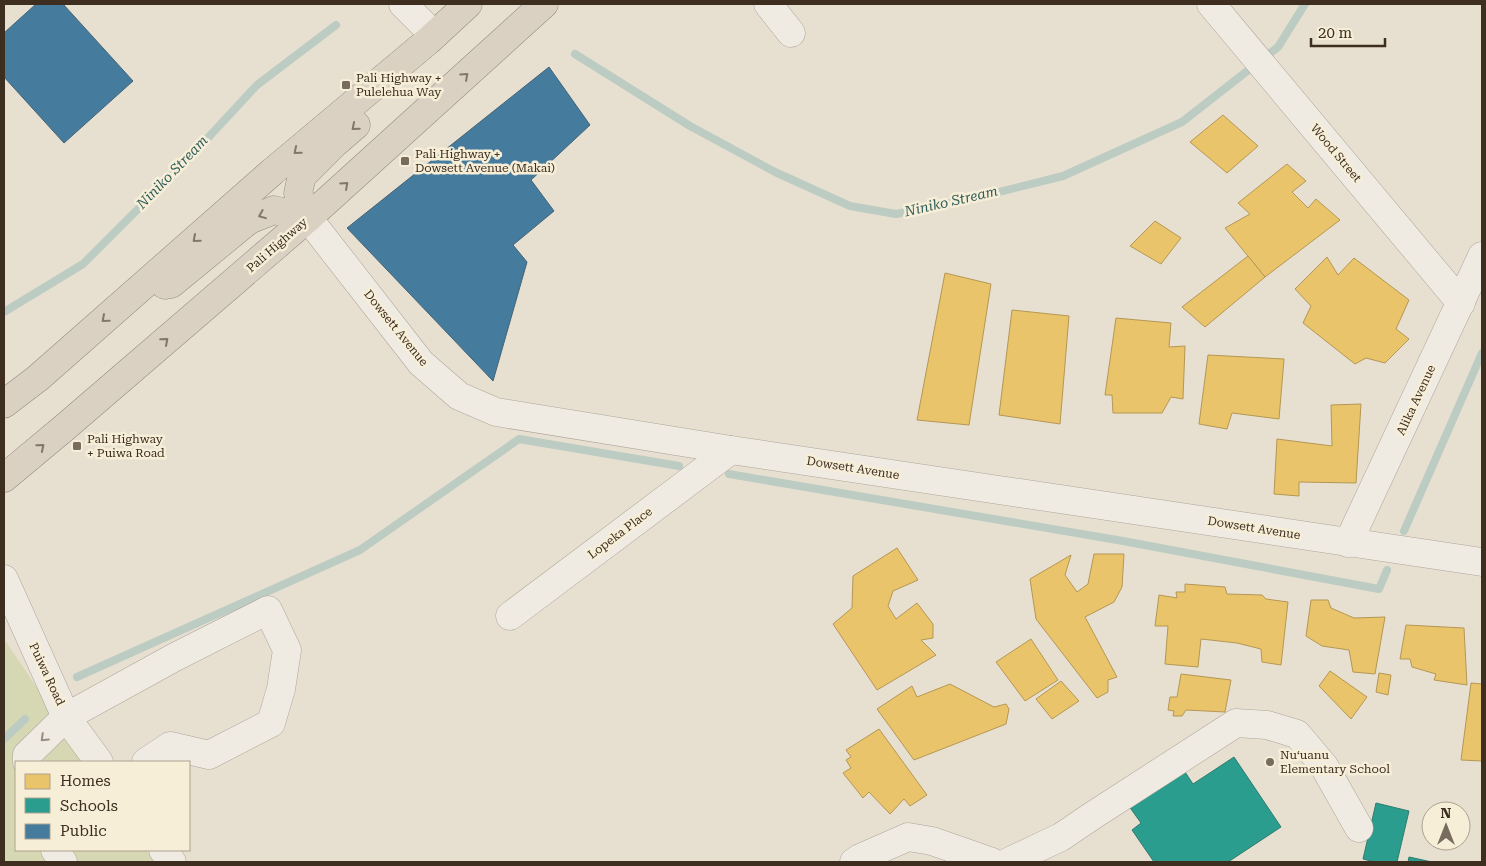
<svg xmlns="http://www.w3.org/2000/svg" width="1486" height="866" font-family="'Roboto Serif',serif">
  <style>
    .green { fill: #d6d7b3 }
    .homes { fill: #e9c46a; stroke: #b59754 }
    .schools { fill: #2a9d8f; stroke: #307c6e }
    .public { fill: #457b9d; stroke: #436478 }
    .lines { fill: none; stroke-linecap: round; stroke-linejoin: round }
    .stream { stroke: #bcccc2; stroke-width: 8 }
    .minor-casing { stroke: #ada599; stroke-width: 29 }
    .highway-casing { stroke: #928b80; stroke-width: 29 }
    .minor { stroke: #efebe3; stroke-width: 28 }
    .highway { stroke: #dad1c2; stroke-width: 28 }
    .oneway { stroke: #847769 }
    .oneway2 { stroke: #968c82 }
    .poi-dot { fill: #786c5e; stroke: #f7eed8; stroke-width: 2 }
    .labels { text-anchor: middle; stroke-width: 5; stroke-linejoin: round; paint-order: stroke }
    .poi-label { font-size: 12px; fill: #3d2e20; stroke: #f7eed8; text-anchor: start }
    .street-label { font-size: 12px; fill: #3d2e20; stroke: #f7eed8 }
    .water-label { font-size: 14px; font-style: italic; fill: #2f5d5a; stroke: #f7eed8 }
  </style>
  <rect width="100%" height="100%" fill="#e7e0d1"/>
  <polygon class="green" points="4,639 87,762 16,762 16,850 147,850 155,862 4,862"/>
  <g class="homes">
    <polygon points="1223,115 1258,146 1227,173 1190,142"/>
    <polygon points="1287,164 1306,181 1292,192 1308,208 1316,199 1340,220 1265,277 1225,228 1250,214 1238,203"/>
    <polygon points="1155,221 1181,238 1161,264 1130,246"/>
    <polygon points="1248,256 1265,277 1205,327 1182,307"/>
    <polygon points="1327,257 1338,275 1354,258 1409,300 1396,329 1409,339 1385,363 1366,358 1355,364 1303,323 1311,306 1295,289"/>
    <polygon points="945,273 991,284 969,425 917,420"/>
    <polygon points="1012,310 1069,316 1060,424 999,415"/>
    <polygon points="1116,318 1171,323 1169,347 1185,346 1183,399 1171,397 1162,413 1113,413 1112,395 1105,395"/>
    <polygon points="1208,355 1284,359 1279,419 1232,413 1227,429 1199,424"/>
    <polygon points="1361,404 1356,483 1299,482 1299,496 1274,494 1277,439 1332,446 1331,405"/>
    <polygon points="897,548 918,580 893,591 888,606 896,619 917,603 933,624 933,638 921,640 936,655 877,690 833,624 852,608 853,576"/>
    <polygon points="1094,554 1124,554 1122,587 1114,602 1085,617 1117,677 1108,680 1108,692 1097,698 1036,619 1030,579 1071,555 1065,575 1077,592 1088,584"/>
    <polygon points="1185,584 1225,587 1227,594 1262,595 1266,599 1288,602 1281,665 1262,662 1261,649 1237,643 1201,639 1198,667 1165,664 1168,626 1155,626 1159,595 1177,598 1176,592 1185,592"/>
    <polygon points="1311,600 1328,600 1331,608 1354,618 1385,617 1375,674 1353,672 1349,650 1322,646 1306,636"/>
    <polygon points="1406,625 1464,628 1467,685 1434,680 1436,674 1412,667 1410,659 1400,659"/>
    <polygon points="1031,639 1058,680 1025,701 996,662"/>
    <polygon points="1330,671 1367,697 1351,719 1319,686"/>
    <polygon points="1379,673 1391,675 1388,695 1376,692"/>
    <polygon points="1181,674 1231,680 1225,712 1186,710 1182,716 1173,716 1174,711 1168,710 1170,697 1177,697"/>
    <polygon points="1061,681 1079,701 1052,719 1036,699"/>
    <polygon points="1471,683 1482,684 1482,761 1461,760"/>
    <polygon points="950,684 994,707 1006,704 1009,709 1006,724 914,760 877,709 912,686 917,697"/>
    <polygon points="879,729 927,795 910,806 904,799 890,814 869,792 863,798 843,773 851,768 846,760 851,757 846,750"/>
  </g>
  <g class="schools">
    <polygon points="1234,757 1281,827 1228,862 1154,862 1132,830 1141,823 1126,802 1181,766 1193,784"/>
    <polygon points="1376,803 1409,811 1397,862 1375,862 1363,859"/>
    <polygon points="1409,857 1432,862 1408,862"/>
  </g>
  <g class="public">
    <polygon points="36,4 63,4 133,81 64,143 4,77 4,33"/>
    <polygon points="549,67 590,125 531,180 554,211 513,245 527,262 493,381 347,228"/>
  </g>
  <g class="lines">
    <g class="stream">
      <polyline points="575,54 690,126 775,172 850,206 896,214 979,197 1063,176 1182,122 1278,47 1305,4"/>
      <polyline points="4,312 83,264 191,156 257,85 336,25"/>
      <polyline points="729,474 1123,541 1379,589 1387,570"/>
      <polyline points="1404,531 1482,353"/>
      <polyline points="77,677 360,550 519,439 679,466"/>
      <polyline points="4,739 25,719"/>
    </g>
    <defs>
      <g id="minor">
        <polyline points="403,4 434,35"/>
        <polyline points="768,4 791,33"/>
        <polyline points="1211,4 1461,303"/>
        <polyline points="308,218 421,363 459,396 496,412 731,450 1482,562"/>
        <polyline points="1348,543 1482,256"/>
        <polyline points="4,579 66,717 99,762"/>
        <polyline points="510,616 731,450"/>
        <polyline points="27,762 27,755 66,717 175,657 268,610 287,650 281,689 271,723 209,755 170,746 146,762"/>
        <polyline points="55,850 63,862"/>
        <polyline points="163,850 172,862"/>
        <polyline points="854,862 860,858 908,837 932,841 992,862"/>
        <polyline points="1008,862 1061,837 1092,816 1236,723 1267,725 1297,734 1324,766 1359,828"/>
      </g>
      <g id="highway">
        <polyline points="308,218 298,193 302,176 334,144 356,125"/>
        <polyline points="165,285 171,284 249,220 274,210 308,218"/>
        <polyline points="4,404 38,378 272,172 428,41 468,4"/>
        <polyline points="4,478 64,428 308,218 544,4"/>
      </g>
    </defs>
    <use href="#minor" class="minor-casing"/>
    <use href="#highway" class="highway-casing"/>
    <use href="#minor" class="minor"/>
    <use href="#highway" class="highway"/>
  </g>
  <defs><path id="oneway-chevron" d="M-2-3.5L2.5 0L-2 3.5" fill="none" stroke-width="1.6" stroke-linecap="round" stroke-linejoin="round" transform="scale(1.25)"/></defs>
  <g class="oneway">
    <use href="#oneway-chevron" transform="translate(465 76) rotate(-42)"/>
    <use href="#oneway-chevron" transform="translate(355 127) rotate(140)"/>
    <use href="#oneway-chevron" transform="translate(297 151) rotate(140)"/>
    <use href="#oneway-chevron" transform="translate(345 185) rotate(-42)"/>
    <use href="#oneway-chevron" transform="translate(262 215) rotate(158)"/>
    <use href="#oneway-chevron" transform="translate(196 239) rotate(139)"/>
    <use href="#oneway-chevron" transform="translate(105 319) rotate(139)"/>
    <use href="#oneway-chevron" transform="translate(165 341) rotate(-41)"/>
    <use href="#oneway-chevron" transform="translate(41 447) rotate(-40)"/>
  </g>
  <use class="oneway2" href="#oneway-chevron" transform="translate(44 738) rotate(136)"/>
  <g class="poi-dot">
    <rect x="341" y="80" width="10" height="10" rx="2.5"/>
    <rect x="400" y="156" width="10" height="10" rx="2.5"/>
    <rect x="72" y="441" width="10" height="10" rx="2.5"/>
    <circle cx="1270" cy="762" r="5"/>
  </g>
  <g class="labels">
    <g class="poi-label">
      <text x="356" y="82">Pali Highway +<tspan x="356" dy="14">Pulelehua Way</tspan></text>
      <text x="415" y="158">Pali Highway +<tspan x="415" dy="14">Dowsett Avenue (Makai)</tspan></text>
      <text x="87" y="443">Pali Highway<tspan x="87" dy="14">+ Puiwa Road</tspan></text>
      <text x="1280" y="759">Nuʻuanu<tspan x="1280" dy="14">Elementary School</tspan></text>
    </g>
    <g class="street-label">
      <text transform="translate(1336 153) rotate(50)" y="4">Wood Street</text>
      <text transform="translate(277 245) rotate(-41)" y="4">Pali Highway</text>
      <text transform="translate(396 328) rotate(51)" y="4">Dowsett Avenue</text>
      <text transform="translate(1416 400) rotate(-65)" y="4">Alika Avenue</text>
      <text transform="translate(853 468) rotate(9)" y="4">Dowsett Avenue</text>
      <text transform="translate(1254 528) rotate(9)" y="4">Dowsett Avenue</text>
      <text transform="translate(620 533) rotate(-37)" y="4">Lopeka Place</text>
      <text transform="translate(47 674) rotate(65)" y="4">Puiwa Road</text>
    </g>
    <g class="water-label">
      <text transform="translate(172 172) rotate(-46)" y="5">Niniko Stream</text>
      <text transform="translate(951 201) rotate(-13)" y="5">Niniko Stream</text>
    </g>
  </g>
  <rect width="1486" height="866" fill="none" stroke="#3d2e20" stroke-width="10"/>
  <rect x="15" y="761" width="175" height="90" fill="#f7eed8" stroke="#ada18e"/>
  <rect x="25" y="774" width="25" height="15" fill="#e9c46a" stroke="#ada18e"/>
  <text x="60" y="786" font-size="15" fill="#3d2e20">Homes</text>
  <rect x="25" y="798" width="25" height="15" fill="#2a9d8f" stroke="#ada18e"/>
  <text x="60" y="811" font-size="15" fill="#3d2e20">Schools</text>
  <rect x="25" y="824" width="25" height="15" fill="#457b9d" stroke="#ada18e"/>
  <text x="60" y="836" font-size="15" fill="#3d2e20">Public</text>
  <g transform="translate(1446 826)"><circle r="24" fill="#f7eed8" stroke="#ada18e"/>
  <path d="M0-4L9 19L0 12L-9 19Z" fill="#786c5e"/>
  <text y="-8" font-size="14" font-weight="bold" text-anchor="middle" fill="#3d2e20">N</text>
  </g>
  <path d="M1311 38v8h74v-8" fill="none" stroke="#3d2e20" stroke-width="2.5"/>
  <text x="1318" y="38" font-size="15" fill="#3d2e20" stroke="#f7eed8" stroke-width="4" paint-order="stroke">20 m</text>
</svg>
